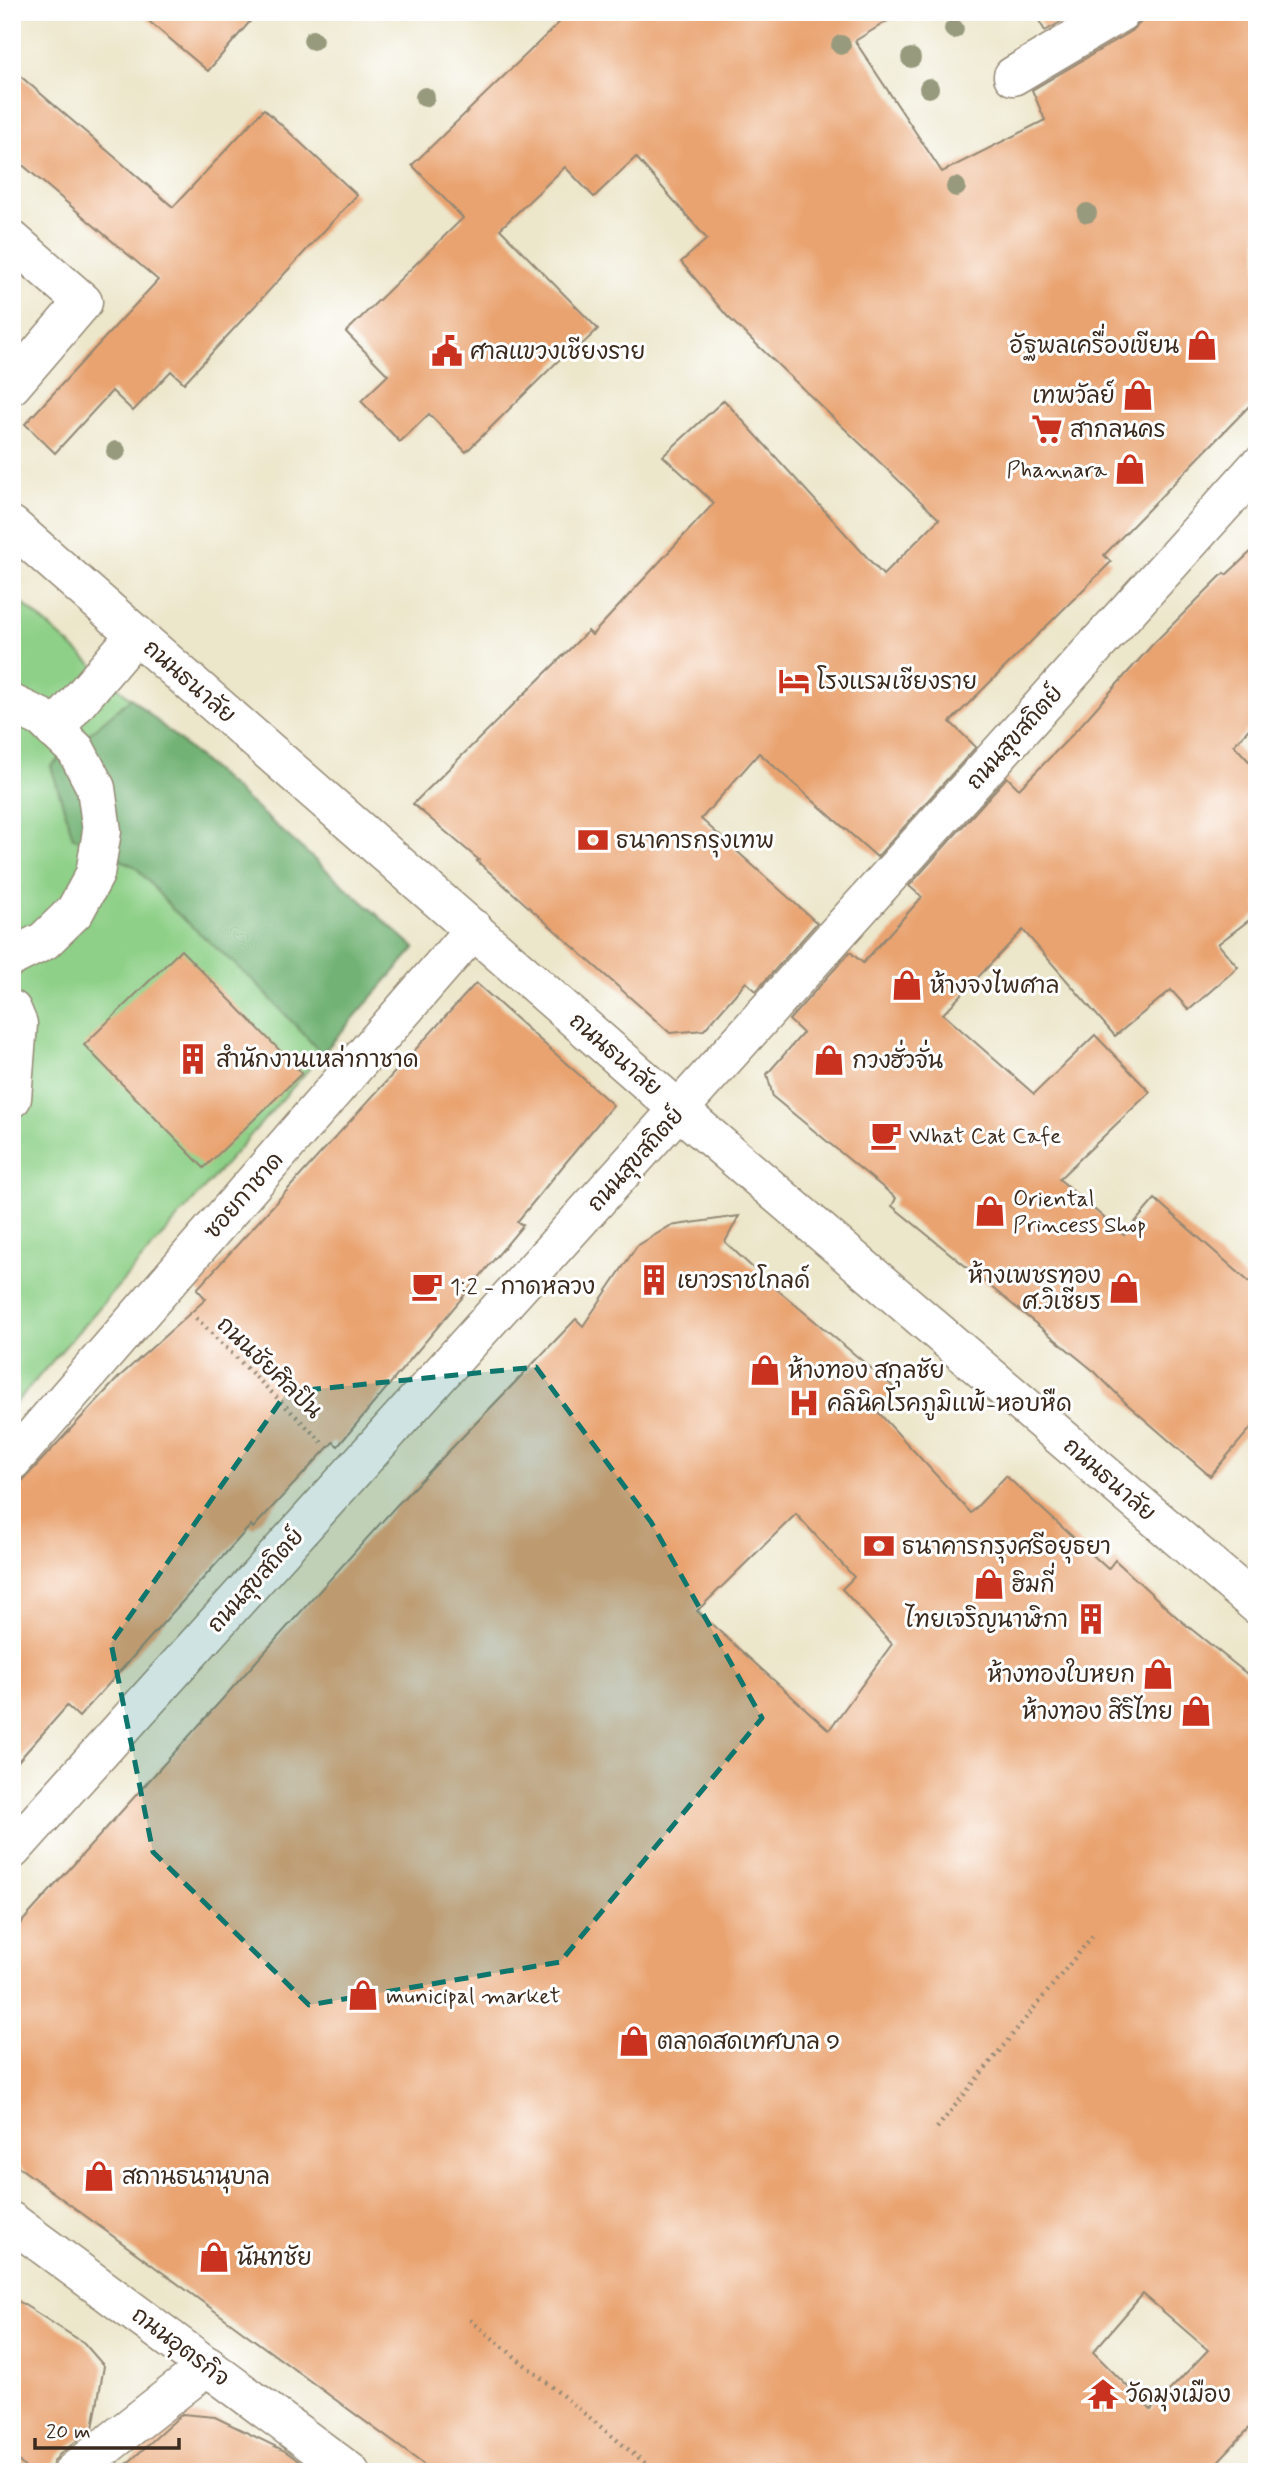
<svg xmlns="http://www.w3.org/2000/svg" width="1269" height="2484" font-family="Mynerve,'Playpen Sans Thai',sans-serif">
  <style>
    .green { fill: #8ed088; stroke: #647d53; stroke-width: 2 }
    .forest { fill: #72b274; stroke: #566e49; stroke-width: 2 }
    .building { fill: #e9a370; fill-rule: evenodd }
    .lines { fill: none; stroke-linecap: round; stroke-linejoin: round }
    .minor-casing { stroke: #948874; stroke-width: 41 }
    .path { stroke: #948874; stroke-width: 4.5; stroke-dasharray: 2 5; stroke-linecap: butt }
    .minor { stroke: #fff; stroke-width: 38 }
    .tree { fill: #989a7d }
    .marked { fill: #0f766e; fill-opacity: 0.2; stroke: #0f766e; stroke-width: 5; stroke-dasharray: 14 9; stroke-linejoin: round }
    .labels { text-anchor: middle; stroke-width: 6; stroke-linejoin: round; paint-order: stroke }
    .poi-label { font-size: 23px; fill: #3b2a1e; stroke: #fff; text-anchor: start }
    .street-label { font-size: 23px; fill: #3b2a1e; stroke: #fff }
  </style>
  <rect width="100%" height="100%" fill="#fff"/>
  <filter id="ink" filterUnits="userSpaceOnUse"><feTurbulence type="fractalNoise" baseFrequency=".0143" numOctaves="2"/><feDisplacementMap in="SourceGraphic" scale="14" xChannelSelector="R" yChannelSelector="G"/><feConvolveMatrix kernelMatrix="1 2 1 2 8 2 1 2 1" color-interpolation-filters="sRGB"/></filter>
  <filter id="wash" filterUnits="userSpaceOnUse"><feTurbulence type="fractalNoise" baseFrequency=".00686" numOctaves="4" result="noise"/><feDisplacementMap in="SourceGraphic" scale="28" xChannelSelector="R" yChannelSelector="G"/><feGaussianBlur stdDeviation="1.57" result="paint"/><feColorMatrix in="noise" values="0 0 0 0 0 0 0 0 0 0 0 0 0 0 0 0 0 1.4 0 .05"/><feComposite in="paint" operator="in"/></filter>
  <g filter="url(#wash)">
    <rect width="100%" height="100%" fill="#ece6ca"/>
    <polygon class="green" points="12,594 415,948 12,1407"/>
    <polygon class="forest" points="131,698 415,948 322,1054 255,982 172,909 136,867 73,837 51,766"/>
    <g id="blocks">
      <g class="building">
        <polygon points="138,12 258,12 208,71"/>
        <polygon points="570,12 902,12 855,41 942,172 1045,120 1032,90 1132,31 1140,23 1143,12 1257,12 1257,398 1104,555 1111,562 950,722 976,747 877,857 759,753 701,819 817,923 756,991 746,982 704,1030 670,1033 477,861 479,860 413,804 588,631 592,635 714,503 663,456 724,400 883,575 939,519 727,316 681,262 707,239 636,157 594,197 565,167 500,229 598,329 567,359 564,355 466,452 429,414 400,442 361,401 388,375 346,332 463,218 412,165"/>
        <polygon points="1034,12 1078,12 1045,31"/>
        <polygon points="12,69 173,207 264,109 357,195 184,383 171,371 133,411 112,391 55,453 25,424 158,280 12,156"/>
        <polygon points="1257,546 1257,720 1234,745 1257,770 1257,914 1218,944 1238,967 1189,1010 1171,990 1115,1036 1023,930 943,1014 1034,1094 1095,1035 1150,1092 1059,1179 1124,1235 1155,1199 1257,1289 1257,1421 1210,1476 1127,1404 1095,1372 892,1206 896,1198 773,1097 767,1074 803,1033 789,1020 850,952 863,963 922,897 909,886 1007,777 1019,789 1071,736 1153,644 1224,573 1226,575"/>
        <polygon points="181,950 302,1073 204,1168 84,1045"/>
        <polygon points="476,983 613,1105 517,1222 523,1225 338,1446 333,1442 253,1528 251,1525 79,1717 67,1706 12,1768 12,1492 119,1377 206,1299 197,1289"/>
        <path d="M739,1216L725,1242L767,1281L896,1389L877,1411L971,1513L1006,1476L1108,1569L1115,1560L1180,1620L1257,1682V2420L1208,2472H434L12,2162V1933L396,1506L576,1319L583,1326L637,1246L670,1226ZM796,1514L854,1577L842,1589L892,1644L829,1730L697,1611ZM1143,2294L1208,2350L1151,2410L1093,2352Z"/>
        <polygon points="12,2297 84,2343 104,2366 93,2428 59,2455 53,2463 52,2472 29,2472 12,2454"/>
        <polygon points="182,2414 215,2417 285,2451 313,2472 118,2472"/>
      </g>
    </g>
  </g>
  <g filter="url(#ink)">
    <use href="#blocks" fill-opacity="0" stroke="#948874" stroke-width="2"/>
    <g class="lines">
      <defs>
        <g id="minor">
          <polyline points="1013,76 1121,12"/>
          <polyline points="12,240 83,302 12,385"/>
          <polyline points="12,526 679,1110 1257,1605"/>
          <polyline points="12,704 42,718 76,750 96,788 102,831 95,874 75,911 44,941 12,957"/>
          <polyline points="54,730 136,634"/>
          <polyline points="12,1010 18,1024 12,1098"/>
          <polyline points="12,1461 474,929"/>
          <polyline points="12,1850 1257,467"/>
          <polyline points="12,2222 350,2472"/>
          <polyline points="73,2472 208,2366"/>
        </g>
      </defs>
      <use href="#minor" class="minor-casing"/>
      <g class="path">
        <polyline points="196,1318 322,1442"/>
        <polyline points="937,2128 1094,1934"/>
        <polyline points="470,2320 656,2472"/>
      </g>
      <use href="#minor" class="minor"/>
    </g>
    <g class="tree">
      <circle cx="954" cy="29" r="10"/>
      <circle cx="313" cy="40" r="10"/>
      <circle cx="841" cy="45" r="10"/>
      <circle cx="911" cy="58" r="10"/>
      <circle cx="929" cy="88" r="10"/>
      <circle cx="425" cy="97" r="10"/>
      <circle cx="956" cy="187" r="10"/>
      <circle cx="1087" cy="213" r="10"/>
      <circle cx="116" cy="451" r="10"/>
    </g>
  </g>
  <path class="marked" d="M536,1367L651,1522L762,1718L560,1962L309,2005L153,1852L111,1643L287,1392Z"/>
  <defs>
    <symbol id="shop-bare" viewBox="-9 -9 18 18"><path d="M-5-2.5h2.3a2.7 3.5 0 0 1 5.4 0H5L5.5 6h-11ZM-1.5-2.5h3a1.5 2.3 0 0 0-3 0Z" fill="#c8321e" stroke="#fff" stroke-width="2.5" paint-order="stroke"/></symbol>
    <symbol id="civic-bare" viewBox="-9 -9 18 18"><path d="M-.6-6.5H3V-4.5H.6V-3L4-1V1h2V6H-6V1h2V-1L-.6-3ZM-1.2 2.5V6h2.4V2.5Z" fill="#c8321e" stroke="#fff" stroke-width="2.5" paint-order="stroke"/></symbol>
    <symbol id="supermarket-bare" viewBox="-9 -9 18 18"><path d="M-6-5.5h2.5l.6 2H6L4.5 2H-2.5L-4.4-4H-6ZM-1.5 3.2a1.3 1.3 0 1 0 .1 0ZM3 3.2a1.3 1.3 0 1 0 .1 0Z" fill="#c8321e" stroke="#fff" stroke-width="2.5" paint-order="stroke"/></symbol>
    <symbol id="hotel-bare" viewBox="-9 -9 18 18"><path d="M-6-4.5h1.5V1H6V5H4.5V3h-9V5H-6ZM-4 0a1.8 1.8 0 1 1 3.6 0ZM.5 0V-2.5h3Q6-2.5 6 0Z" fill="#c8321e" stroke="#fff" stroke-width="2.5" paint-order="stroke"/></symbol>
    <symbol id="bank-bare" viewBox="-9 -9 18 18"><path d="M-6-4H6V4H-6ZM0-2.3a2.3 2.3 0 1 0 0 4.6a2.3 2.3 0 1 0 0-4.6Z" fill="#c8321e" stroke="#fff" stroke-width="2.5" paint-order="stroke"/></symbol>
    <symbol id="building-bare" viewBox="-9 -9 18 18"><path d="M-4-6H4V6H1V3H-1V6H-4ZM-2.5-4.3h1.7v1.8h-1.7ZM.8-4.3h1.7v1.8H.8ZM-2.5-1h1.7V.8h-1.7ZM.8-1h1.7V.8H.8Z" fill="#c8321e" stroke="#fff" stroke-width="2.5" paint-order="stroke"/></symbol>
    <symbol id="cafe-bare" viewBox="-9 -9 18 18"><path d="M-5.5-4.5H6V0H3Q3 3.5 0 3.5H-2.5Q-5.5 3.5-5.5 0ZM3-3.2v2h1.7v-2ZM-6 4.5H4V6H-6Z" fill="#c8321e" stroke="#fff" stroke-width="2.5" paint-order="stroke"/></symbol>
    <symbol id="hospital-bare" viewBox="-9 -9 18 18"><path d="M-5-5h3v3.5h4V-5h3V5h-3V1.5h-4V5h-3Z" fill="#c8321e" stroke="#fff" stroke-width="2.5" paint-order="stroke"/></symbol>
    <symbol id="temple-bare" viewBox="-9 -9 18 18"><path d="M0-6L5-2H3V0L6.5 2.5H4V6H1.5V3h-3V6H-4V2.5H-6.5L-3 0V-2H-5Z" fill="#c8321e" stroke="#fff" stroke-width="2.5" paint-order="stroke"/></symbol>
  </defs>
  <g fill-rule="evenodd">
    <use href="#shop-bare" x="1180" y="323" width="44" height="44"/>
    <use href="#civic-bare" x="425" y="329" width="44" height="44"/>
    <use href="#shop-bare" x="1116" y="373" width="44" height="44"/>
    <use href="#supermarket-bare" x="1025" y="407" width="44" height="44"/>
    <use href="#shop-bare" x="1108" y="447" width="44" height="44"/>
    <use href="#hotel-bare" x="772" y="659" width="44" height="44"/>
    <use href="#bank-bare" x="571" y="818" width="44" height="44"/>
    <use href="#shop-bare" x="885" y="963" width="44" height="44"/>
    <use href="#building-bare" x="171" y="1037" width="44" height="44"/>
    <use href="#shop-bare" x="807" y="1038" width="44" height="44"/>
    <use href="#cafe-bare" x="864" y="1113" width="44" height="44"/>
    <use href="#shop-bare" x="968" y="1189" width="44" height="44"/>
    <use href="#building-bare" x="632" y="1258" width="44" height="44"/>
    <use href="#cafe-bare" x="405" y="1264" width="44" height="44"/>
    <use href="#shop-bare" x="1102" y="1266" width="44" height="44"/>
    <use href="#shop-bare" x="743" y="1348" width="44" height="44"/>
    <use href="#hospital-bare" x="782" y="1381" width="44" height="44"/>
    <use href="#bank-bare" x="857" y="1524" width="44" height="44"/>
    <use href="#shop-bare" x="967" y="1562" width="44" height="44"/>
    <use href="#building-bare" x="1069" y="1597" width="44" height="44"/>
    <use href="#shop-bare" x="1136" y="1652" width="44" height="44"/>
    <use href="#shop-bare" x="1174" y="1689" width="44" height="44"/>
    <use href="#shop-bare" x="341" y="1973" width="44" height="44"/>
    <use href="#shop-bare" x="612" y="2019" width="44" height="44"/>
    <use href="#shop-bare" x="77" y="2154" width="44" height="44"/>
    <use href="#shop-bare" x="192" y="2235" width="44" height="44"/>
    <use href="#temple-bare" x="1081" y="2372" width="44" height="44"/>
  </g>
  <g class="labels">
    <g class="poi-label">
      <text x="1179" y="353" text-anchor="end">อัฐพลเครื่องเขียน</text>
      <text x="470" y="359">ศาลแขวงเชียงราย</text>
      <text x="1115" y="403" text-anchor="end">เทพวัลย์</text>
      <text x="1070" y="437">สากลนคร</text>
      <text x="1107" y="477" text-anchor="end">Phannara</text>
      <text x="817" y="689">โรงแรมเชียงราย</text>
      <text x="616" y="848">ธนาคารกรุงเทพ</text>
      <text x="930" y="993">ห้างจงไพศาล</text>
      <text x="216" y="1067">สำนักงานเหล่ากาชาด</text>
      <text x="852" y="1068">กวงฮั่วจั่น</text>
      <text x="909" y="1143">What Cat Cafe</text>
      <text x="1013" y="1206">Oriental<tspan x="1013" dy="26">Princess Shop</tspan></text>
      <text x="1101" y="1283" text-anchor="end">ห้างเพชรทอง<tspan x="1101" dy="26">ศ.วิเชียร</tspan></text>
      <text x="677" y="1288">เยาวราชโกลด์</text>
      <text x="450" y="1294">1:2 - กาดหลวง</text>
      <text x="788" y="1378">ห้างทอง สกุลชัย</text>
      <text x="827" y="1411">คลินิคโรคภูมิแพ้-หอบหืด</text>
      <text x="902" y="1554">ธนาคารกรุงศรีอยุธยา</text>
      <text x="1012" y="1592">ฮิมกี่</text>
      <text x="1068" y="1627" text-anchor="end">ไทยเจริญนาฬิกา</text>
      <text x="1135" y="1682" text-anchor="end">ห้างทองใบหยก</text>
      <text x="1173" y="1719" text-anchor="end">ห้างทอง สิริไทย</text>
      <text x="386" y="2003">municipal market</text>
      <text x="657" y="2049">ตลาดสดเทศบาล ๑</text>
      <text x="122" y="2184">สถานธนานุบาล</text>
      <text x="237" y="2265">นันทชัย</text>
      <text x="1126" y="2402">วัดมุงเมือง</text>
    </g>
    <g class="street-label">
      <text transform="translate(190 681) rotate(41)" y="8">ถนนธนาลัย</text>
      <text transform="translate(1014 737) rotate(-48)" y="8">ถนนสุขสถิตย์</text>
      <text transform="translate(616 1054) rotate(41)" y="8">ถนนธนาลัย</text>
      <text transform="translate(635 1159) rotate(-48)" y="8">ถนนสุขสถิตย์</text>
      <text transform="translate(243 1195) rotate(-49)" y="8">ซอยกาชาด</text>
      <text transform="translate(270 1367) rotate(44)" y="8">ถนนชัยศิลปิน</text>
      <text transform="translate(1110 1479) rotate(41)" y="8">ถนนธนาลัย</text>
      <text transform="translate(255 1580) rotate(-48)" y="8">ถนนสุขสถิตย์</text>
      <text transform="translate(181 2346) rotate(37)" y="8">ถนนอุตรกิจ</text>
    </g>
  </g>
  <rect width="1269" height="2484" fill="none" stroke="#fff" stroke-width="42"/>
  <path d="M35 2438v10h144v-10" fill="none" stroke="#3b2a1e" stroke-width="3.5"/>
  <text x="46" y="2438" font-size="21" fill="#3b2a1e" stroke="#ffffff" stroke-width="5" paint-order="stroke">20 m</text>
</svg>
